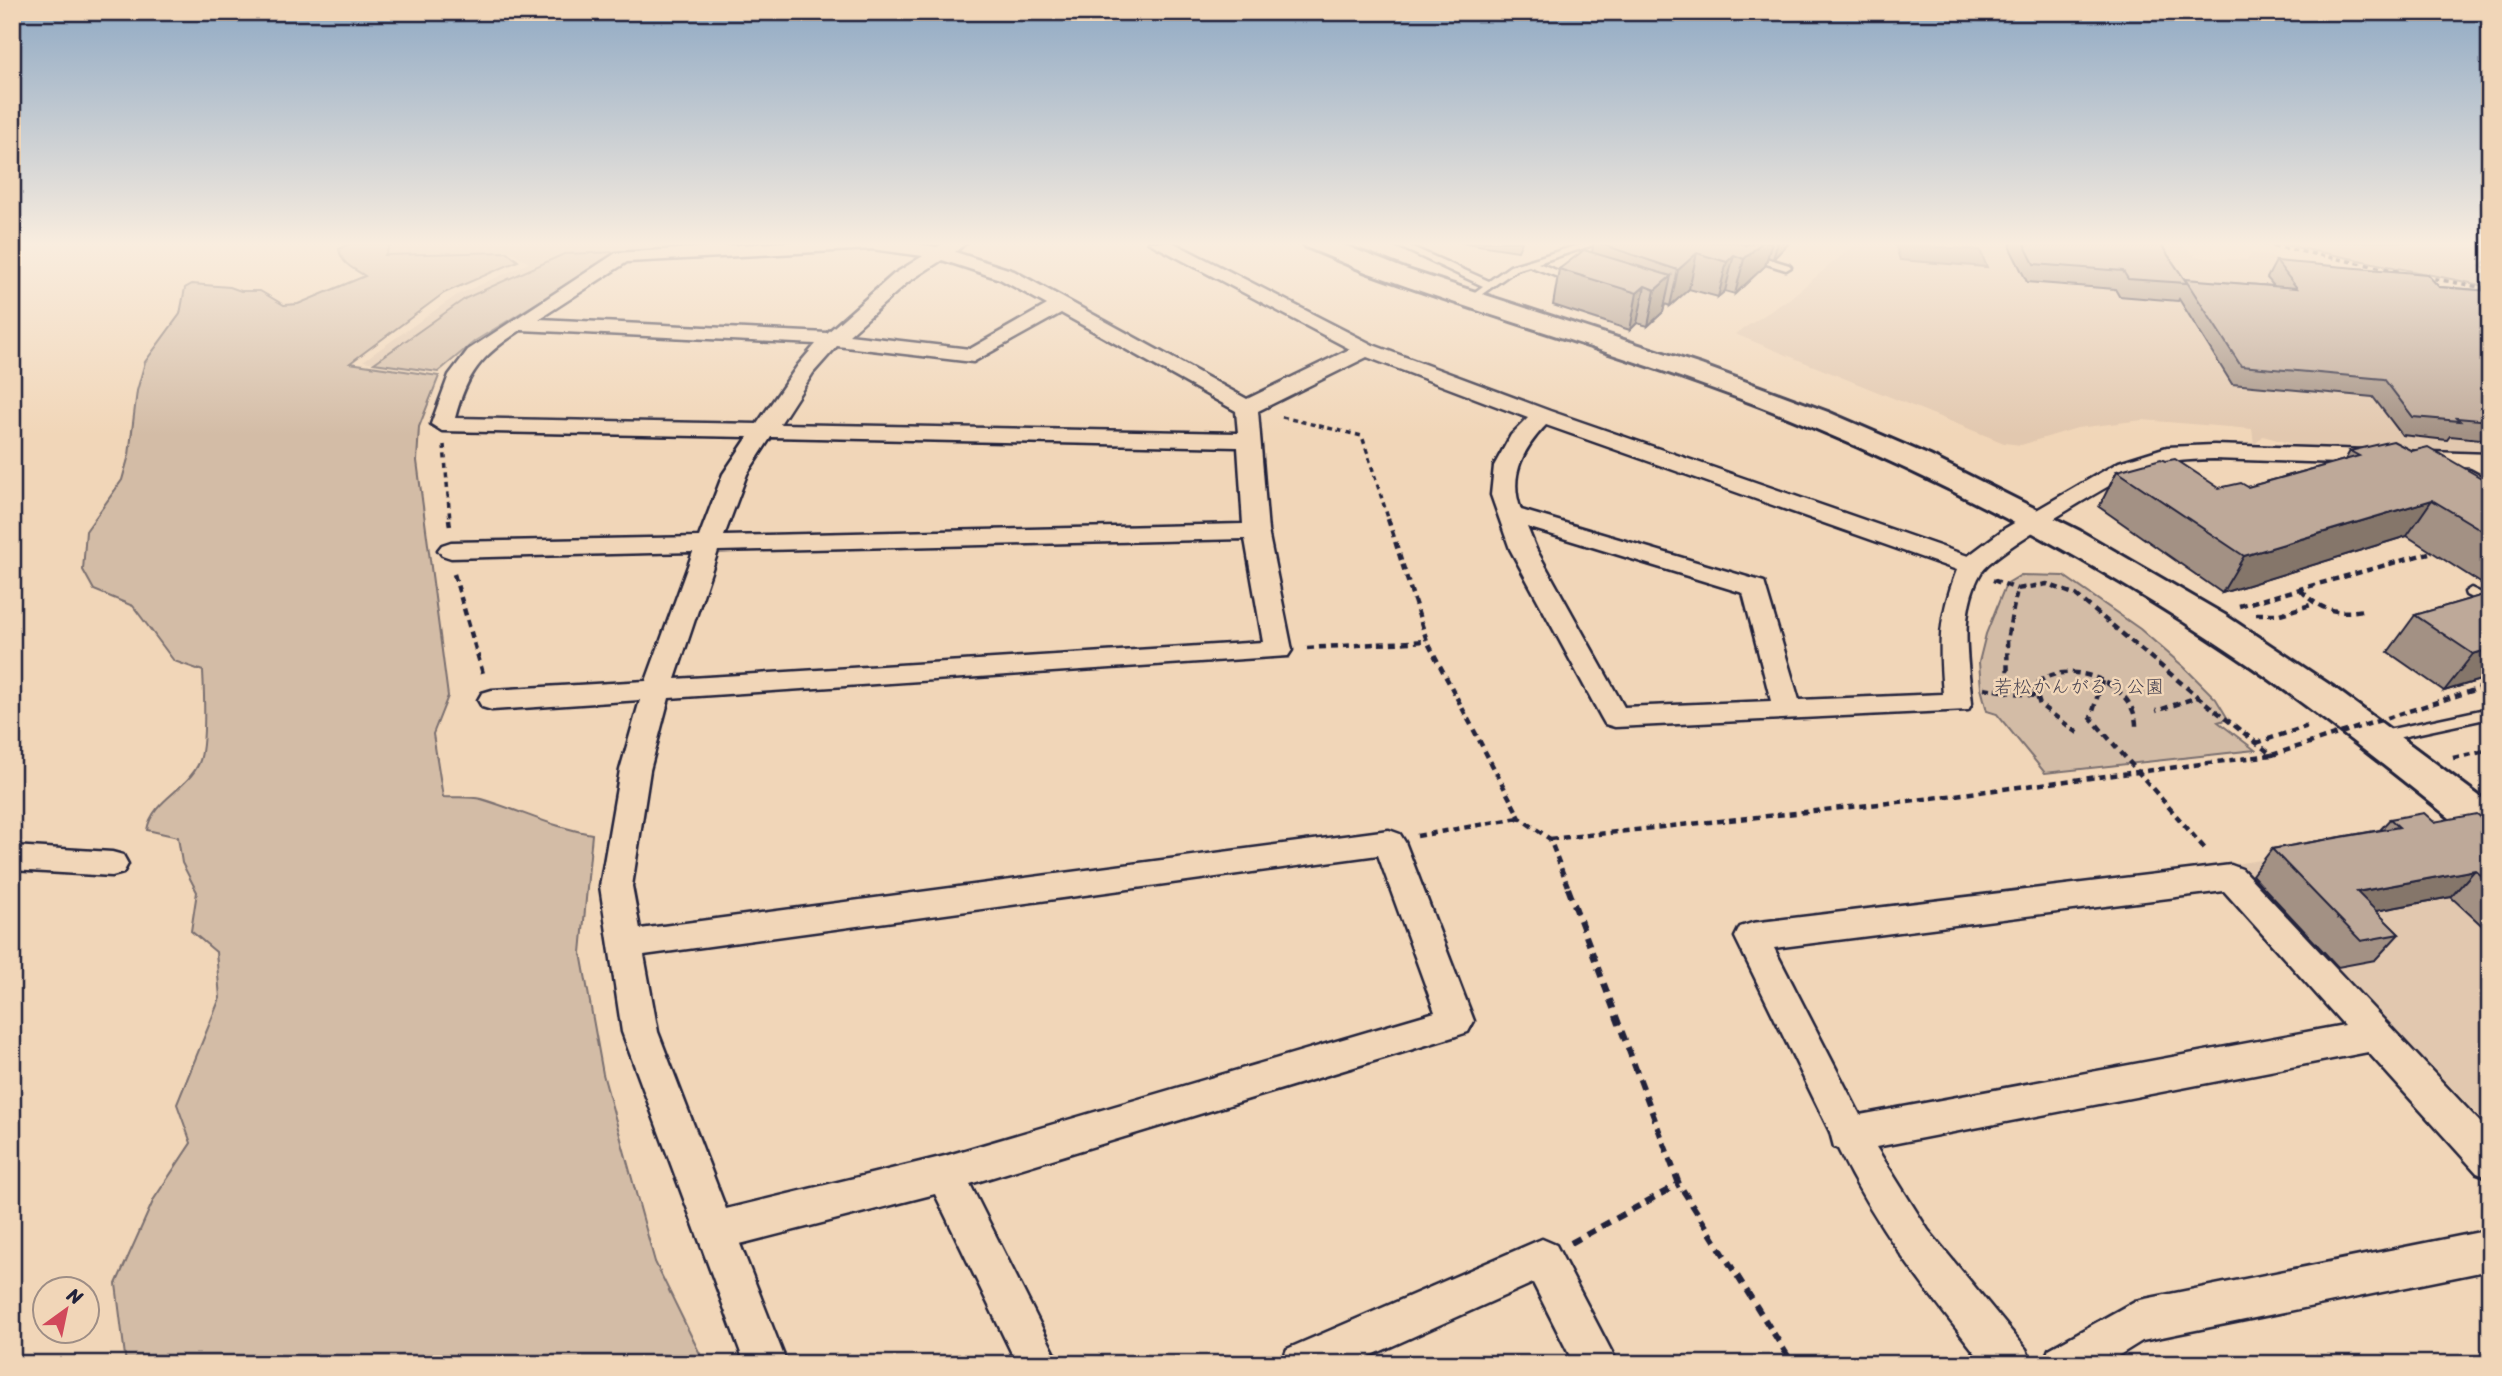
<svg xmlns="http://www.w3.org/2000/svg" width="2502" height="1376" font-family="Sriracha,'Klee One',sans-serif">
  <style>
    .built { fill: #e2c8af }
    .green { fill: #d3bca6; stroke: #7a6f70; stroke-width: 2 }
    .water { fill: #aa988d; stroke: #74696c; stroke-width: 2 }
    .lines { fill: none; stroke-linecap: round; stroke-linejoin: round }
    .lane-casing { stroke: #22223b; stroke-width: 5 }
    .street-casing { stroke: #22223b; stroke-width: 5 }
    .secondary-casing { stroke: #22223b; stroke-width: 6 }
    .path-far2 { stroke: #22223b; stroke-width: 3.5; stroke-dasharray: 5 4.5; stroke-linecap: butt }
    .path-far1 { stroke: #22223b; stroke-width: 4.5; stroke-dasharray: 7 5; stroke-linecap: butt }
    .path { stroke: #22223b; stroke-width: 6; stroke-dasharray: 10 7; stroke-linecap: butt }
    .lane { fill: #f1d6b8; fill-rule: evenodd }
    .street { fill: #f1d6b8; fill-rule: evenodd }
    .secondary { fill: #f1d6b8; fill-rule: evenodd }
    .path-bridge { stroke: #22223b; stroke-width: 4.5; stroke-dasharray: 7 5; stroke-linecap: butt }
    .wall { fill: #a39184; stroke: #22223b; stroke-width: 2 }
    .shaded-wall { fill: #85766b; stroke: #22223b; stroke-width: 2 }
    .building { fill: #bea999; stroke: #22223b; stroke-width: 2 }
    .labels { text-anchor: middle; stroke-width: 5; stroke-linejoin: round; paint-order: stroke }
    .park-label { font-size: 19px; fill: #454150; stroke: #f1d6b8 }
  </style>
  <rect width="100%" height="100%" fill="#f1d6b8"/>
  <filter id="ink" filterUnits="userSpaceOnUse"><feTurbulence type="fractalNoise" baseFrequency=".0143" numOctaves="2"/><feDisplacementMap in="SourceGraphic" scale="14" xChannelSelector="R" yChannelSelector="G"/><feConvolveMatrix kernelMatrix="1 2 1 2 8 2 1 2 1" color-interpolation-filters="sRGB"/></filter>
  <g filter="url(#ink)">
    <g class="built">
      <polygon points="395,242 781,242 620,252 475,341 438,372 363,361 457,295 529,263 510,251 385,254"/>
      <polygon points="1858,242 2169,242 2181,244 2196,257 2247,260 2251,253 2490,302 2490,451 2306,448 2263,436 2254,445 2252,429 2143,420 2077,428 2021,445 2004,443 1735,334 1789,299"/>
      <polygon points="2401,838 2490,861 2490,1127 2235,864"/>
    </g>
    <g class="green">
      <path d="M352,242H392L385,255L507,252L518,261L444,293L350,363L439,376L419,427L417,461L448,696L433,734L443,797C455,798 469,796 481,799C519,810 554,828 592,834L581,953L603,1074L655,1262L705,1364H126L116,1284L154,1199L191,1143L177,1104L220,998L216,952L191,931L197,892L182,863L178,837L147,830C152,800 187,790 199,763C207,745 204,691 203,671L174,661L133,606L94,590L83,570L86,531L122,480L129,455L137,391L145,362L180,314L185,288L192,284L230,287L241,291H260L284,305L298,304L365,276C353,268 342,265 339,249Z"/>
      <polygon points="2271,242 2489,242 2490,258 2480,266 2490,271 2490,287"/>
      <polygon points="620,252 475,341 438,372 374,363 466,298 564,254"/>
      <polygon points="2021,575 2064,576 2140,629 2184,667 2216,699 2228,719 2218,722 2255,750 2045,773 1997,714 1987,711 1981,688 1979,662 1986,634 2006,584"/>
    </g>
    <polygon class="water" points="1895,244 1980,250 1987,267 1900,260"/>
    <g class="lines">
      <defs>
        <g id="lane">
          <polygon points="1389,242 1401,242 1489,281 1510,266 1588,242 1602,242 1538,263 1577,278 1577,282 1571,282 1529,266 1516,270 1471,302 1468,301 1468,297 1483,286"/>
          <polygon points="1750,253 1789,265 1791,267 1786,270 1747,258 1747,254"/>
          <polygon points="2464,457 2490,470 2490,478 2460,462 2458,460"/>
          <polygon points="2471,588 2490,597 2490,607 2466,595 2465,592"/>
          <polygon points="2490,708 2490,718 2378,742 2371,737 2378,732"/>
        </g>
        <g id="street">
          <path d="M788,242H904L937,247L945,242H967L955,252L1014,271L1247,399L1350,349L1148,242H1172L1373,345L1550,411L1968,556L2004,529L2119,462L2167,447L2214,445L2490,454V468L2214,459C2187,460 2161,460 2135,472C2111,483 1993,553 1982,571C1958,610 1968,661 1972,703L1968,710L1615,727L1605,724L1601,717L1510,549L1491,495L1494,466L1511,435L1528,418L1367,357L1258,411L1268,531L1292,650L1288,656L669,698L650,770L632,886L640,929L1389,830L1400,834L1405,842L1474,1021L1468,1032L1456,1036L970,1184L1060,1364H1017L935,1194L740,1244L787,1364H745L622,1032L600,886L620,770L640,700L492,710L482,707L478,700L482,693L492,690L646,681L693,552L451,558L442,555L438,550L442,545L451,542L699,537L723,474L748,437L442,431L431,424L449,375L468,350L616,253ZM872,249L923,256L894,274L827,333L539,319L627,262ZM942,260L1000,279L1047,305L970,349L849,335L908,282ZM1061,313L1236,411L1238,433L780,424L813,373L837,346L973,362ZM521,330L816,344L798,365L757,424L455,418C467,372 482,355 521,330ZM1546,425L1957,570C1938,619 1939,643 1943,694L1799,700L1764,582L1521,510C1508,476 1523,449 1546,425ZM771,437L1238,447L1243,524L724,536L747,474ZM1527,527L1743,593L1771,701L1624,707L1536,549ZM1245,539L1263,642L675,679L718,551ZM1378,855L1435,1012L945,1156L726,1209L658,1032L644,955Z"/>
          <polygon points="12,846 112,852 123,855 128,864 123,873 112,876 12,870"/>
          <path d="M2231,865L2242,869L2490,1133V1178L2477,1173L2368,1052L1876,1147L1928,1230L2026,1349L2032,1364H1984C1928,1293 1878,1231 1838,1149L1834,1147L1830,1132L1735,937L1740,927L1752,923ZM2224,891L2344,1025L1860,1115L1774,948Z"/>
          <polygon points="2490,1230 2490,1270 2142,1341 2105,1364 2043,1364 2049,1349 2135,1301"/>
          <polygon points="1542,1239 1556,1245 1618,1364 1574,1364 1533,1283 1352,1364 1281,1364 1287,1349"/>
        </g>
        <path id="secondary" d="M1302,242H1336L1405,269L1701,365L1828,412L1930,456L2080,531L2225,615L2333,687L2490,804V843L2475,838C2396,775 2318,711 2234,655C2100,564 1956,487 1807,425C1663,365 1512,325 1366,272L1306,247Z"/>
      </defs>
      <use href="#lane" class="lane-casing"/>
      <use href="#street" class="street-casing"/>
      <use href="#secondary" class="secondary-casing"/>
      <g class="path-far2">
        <polyline points="2254,242 2403,272"/>
        <polyline points="2425,277 2490,289"/>
        <polyline points="1282,417 1362,436 1389,521"/>
        <polyline points="444,445 450,521"/>
      </g>
      <g class="path-far1">
        <polyline points="449,519 450,527"/>
        <polyline points="1388,519 1427,641 1520,818 1550,839 1569,889"/>
        <polyline points="454,574 484,677"/>
        <polyline points="1993,580 2017,589"/>
        <path d="M2301,590C2318,610 2338,615 2363,610"/>
        <polyline points="2239,606 2429,553"/>
        <polyline points="2256,614 2280,614 2314,604"/>
        <polyline points="1307,648 1427,641"/>
        <polyline points="2102,681 2091,718 2207,851"/>
        <polyline points="1984,688 2008,692"/>
        <polyline points="2035,696 2008,692 2007,640 2017,589 2047,584 2076,595 2198,697"/>
        <path d="M2078,733L2040,705L2034,687C2061,654 2138,682 2136,728"/>
        <polyline points="2256,743 2305,727 2303,725"/>
        <polyline points="2453,758 2490,750"/>
        <polyline points="1417,836 1519,818"/>
        <polyline points="1550,839 1908,801 2272,755 2198,697 2156,711"/>
      </g>
      <g class="path">
        <polyline points="1568,888 1679,1184 1793,1364"/>
        <polyline points="1571,1243 1679,1184"/>
      </g>
      <use href="#lane" class="lane"/>
      <use href="#street" class="street"/>
      <use href="#secondary" class="secondary"/>
      <polyline class="path-bridge" points="2272,755 2490,685"/>
    </g>
    <g class="wall">
      <polygon points="1459,242 1522,242 1518,251"/>
      <polygon points="1594,242 1790,242 1773,259 1768,257 1765,266 1735,294 1725,291 1718,297 1689,289 1670,306 1665,304 1663,312 1648,326 1637,323 1630,330 1553,305 1559,269 1592,252"/>
      <polygon points="2012,242 2159,242 2185,280 2274,286 2267,278 2276,261 2439,287 2490,291 2490,440 2450,436 2447,440 2402,435 2373,397 2232,384 2179,299 2178,301 2119,296 2115,289 2027,282 2010,248"/>
      <polygon points="2350,451 2412,451 2490,483 2490,589 2407,536 2222,593 2099,507 2117,471 2219,488 2248,487 2345,460"/>
      <polygon points="2490,593 2490,677 2444,691 2388,652 2415,615"/>
      <polygon points="2390,819 2490,825 2490,933 2451,897 2375,911 2399,934 2375,960 2338,967 2252,875 2272,849 2380,830"/>
    </g>
    <g class="shaded-wall">
      <polygon points="1762,242 1772,242 1765,266 1735,294 1744,259"/>
      <polygon points="1778,242 1790,242 1773,259"/>
      <polygon points="1697,253 1689,289 1670,306 1678,270"/>
      <polygon points="1734,255 1725,291 1718,297 1727,262"/>
      <polygon points="1671,276 1663,312 1648,326 1655,290"/>
      <polygon points="1645,286 1637,323 1630,330 1637,293"/>
      <polygon points="2432,500 2407,536 2222,593 2244,556"/>
      <polygon points="2490,649 2490,677 2444,691 2473,654"/>
      <polygon points="2475,870 2451,897 2338,918 2357,892"/>
    </g>
    <g class="building">
      <polygon points="1595,242 1736,242 1745,245 1755,242 1762,242 1744,259 1734,255 1727,262 1697,253 1678,270"/>
      <polygon points="2023,242 2159,242 2187,283 2128,279 2123,271 2034,264"/>
      <polygon points="1584,250 1671,276 1655,290 1645,286 1637,293 1559,269"/>
      <polygon points="2276,261 2427,274 2439,287 2490,291 2490,421 2457,418 2460,421 2413,417 2384,379 2241,366 2185,279 2297,288"/>
      <polygon points="2393,441 2412,451 2428,447 2490,483 2490,535 2432,500 2244,556 2117,471 2161,459 2165,461 2175,459 2219,488 2241,483 2248,487 2359,456 2350,451"/>
      <polygon points="2490,593 2490,649 2473,654 2415,615"/>
      <polygon points="2424,813 2434,822 2477,814 2490,825 2490,883 2475,870 2357,892 2399,934 2361,941 2272,849 2399,827 2390,819"/>
    </g>
  </g>
  <linearGradient id="sky" x2="0" y2="1"><stop stop-color="#8fa9c4"/><stop offset="0.56" stop-color="#f9eddf"/><stop offset="1" stop-color="#f9eddf" stop-opacity="0"/></linearGradient>
  <rect width="2502" height="435" fill="url(#sky)"/>
  <g class="labels">
    <g class="park-label">
      <text x="2079" y="693">若松かんがるう公園</text>
    </g>
  </g>
  <rect width="2502" height="1376" fill="none" stroke="#f1d6b8" stroke-width="42"/>
  <rect x="21" y="21" width="2460" height="1334" fill="none" stroke="#22223b" stroke-width="2.5" filter="url(#ink)"/>
  <g transform="translate(66 1310) rotate(33)"><circle r="33" fill="#f1d6b8" stroke="#9e8e86" stroke-width="2"/>
  <path d="M0-5L12 26L0 18L-12 26Z" fill="#d1495b"/>
  <text y="-10" font-size="19" font-weight="bold" text-anchor="middle" fill="#22223b">N</text>
  </g>
</svg>
